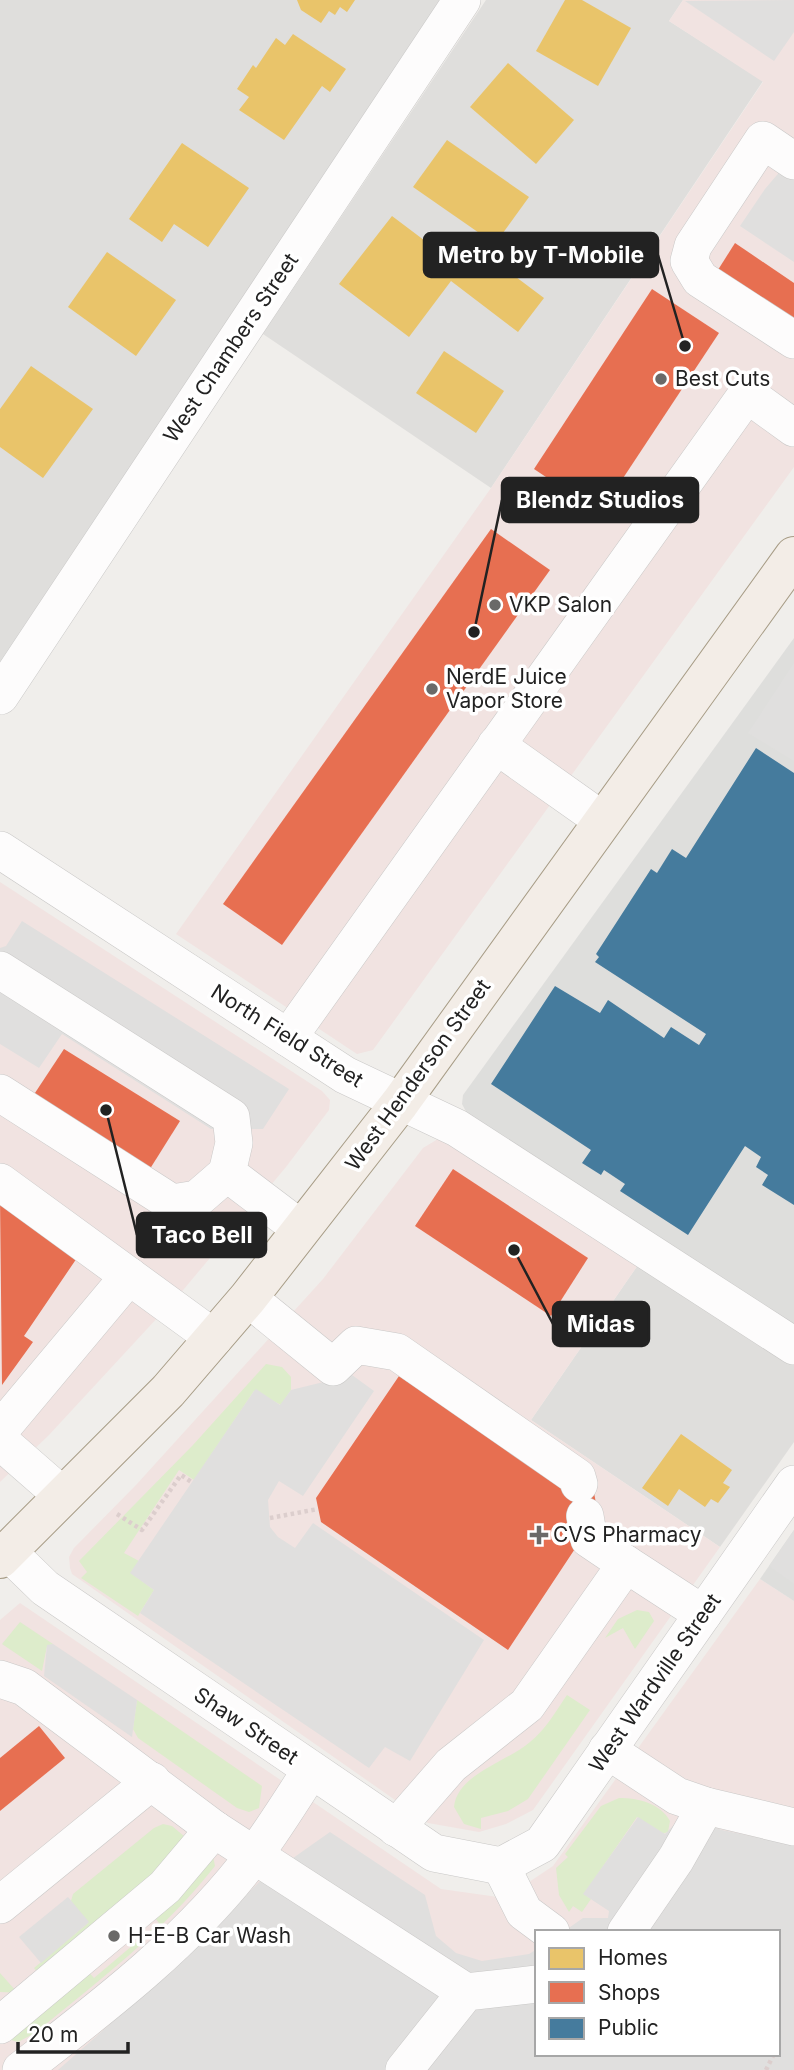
<svg xmlns="http://www.w3.org/2000/svg" width="794" height="2070" font-family="Inter,sans-serif">
  <style>
    .residential { fill: #dfdedc }
    .commercial { fill: #f1e3e1; fill-rule: evenodd }
    .religious { fill: #dededc }
    .grass { fill: #ddeccb }
    .parking { fill: #e0dfde }
    .homes { fill: #e9c46a }
    .shops { fill: #e76f51 }
    .public { fill: #457b9d }
    .lines { fill: none; stroke-linecap: round; stroke-linejoin: round }
    .minor-casing { stroke: #c9c8c7; stroke-width: 38 }
    .major-casing { stroke: #a79c86; stroke-width: 40 }
    .path { stroke: #dccecd; stroke-width: 4.5; stroke-dasharray: 3.5 3.5; stroke-linecap: butt }
    .minor { stroke: #fdfcfc; stroke-width: 37 }
    .major { stroke: #f3ede7; stroke-width: 38 }
    .poi-dot { fill: #6a6968; stroke: #fff; stroke-width: 2.5 }
    .labels { text-anchor: middle; stroke-width: 7; stroke-linejoin: round; paint-order: stroke }
    .street-label { font-size: 21px; fill: #222; stroke: #fff }
    .poi-label { font-size: 21px; fill: #222; stroke: #fff; text-anchor: start }
    .leader { fill: none; stroke: #222; stroke-width: 2.5 }
    .callout-dot { fill: #222; stroke: #fff; stroke-width: 2.5 }
    .callout { fill: #222; stroke: #222; stroke-width: 2.5 }
    .callout-label { font-size: 23px; text-anchor: middle; font-weight: bold; fill: #fff }
  </style>
  <rect width="100%" height="100%" fill="#f0eeeb"/>
  <g class="residential">
    <polygon points="0,0 441,0 0,664"/>
    <polygon points="486,0 683,0 669,21 763,81 491,488 263,334"/>
    <polygon points="640,1262 794,1364 794,1442 720,1547 531,1420"/>
  </g>
  <g class="commercial">
    <polygon points="683,0 794,0 794,467 373,1050 357,1054 176,934 491,488 763,82 669,21"/>
    <polygon points="0,882 322,1091 330,1100 329,1110 286,1167 184,1289 49,1435 0,1482"/>
    <polygon points="438,1139 445,1141 640,1262 531,1420 720,1547 533,1810 506,1824 479,1832 428,1823 72,1574 70,1568 69,1557 74,1548 136,1485 323,1279 423,1148"/>
    <path d="M760,1579L794,1601V2070H0V1620L20,1603L441,1889L505,1898L553,1866ZM537,1932H778V2054H537Z"/>
  </g>
  <g class="religious">
    <polygon points="794,638 794,1325 469,1117 462,1104 463,1095"/>
    <polygon points="794,1530 794,1601 760,1579"/>
  </g>
  <g class="grass">
    <polygon points="266,1364 282,1367 291,1377 291,1390 281,1405 254,1391 194,1480 179,1470 124,1553 139,1561 131,1573 154,1590 138,1616 81,1578 87,1572 79,1561 193,1445"/>
    <polygon points="637,1610 649,1612 654,1621 635,1649 623,1628 605,1638 618,1619"/>
    <polygon points="20,1622 53,1644 47,1646 42,1671 2,1644"/>
    <path d="M567,1695L590,1710L528,1799L508,1811L481,1818V1829L464,1824L454,1807C457,1774 507,1762 530,1742C546,1729 556,1711 567,1695Z"/>
    <polygon points="137,1700 262,1786 259,1808 249,1812 237,1808 138,1738 133,1729"/>
    <path d="M619,1798C638,1798 660,1803 670,1821L668,1832L662,1834L637,1817L584,1894L591,1899L582,1912L573,1906L569,1912L559,1895L556,1868L568,1857L565,1854L601,1806Z"/>
    <polygon points="163,1824 172,1826 185,1837 185,1846 22,1993 0,1992 0,1973 16,1991 38,1973 34,1968 88,1923 71,1901 73,1894 154,1828"/>
    <path d="M213,1856L215,1866C162,1933 101,1979 35,2033L18,2042L11,2040L9,2033L85,1968L94,1978L152,1929L159,1923L151,1913Z"/>
  </g>
  <g class="parking">
    <polygon points="794,0 794,32 774,61 685,1"/>
    <polygon points="794,155 794,262 740,226 765,189"/>
    <polygon points="794,663 794,761 748,733"/>
    <polygon points="22,921 289,1089 263,1129 211,1129 62,1034 39,1068 0,1044 0,948 6,946"/>
    <polygon points="352,1375 374,1391 303,1496 279,1481 268,1500 270,1527 278,1537 295,1548 313,1523 484,1640 410,1761 385,1747 369,1768 140,1613 154,1590 130,1573 254,1391 256,1389 280,1405 291,1390"/>
    <polygon points="794,1530 794,1584 769,1566"/>
    <polygon points="53,1644 137,1700 132,1737 44,1676 47,1645"/>
    <polygon points="684,1815 722,1830 794,1845 794,2070 58,2070 183,1960 259,1882 330,1832 425,1895 436,1936 456,1953 482,1961 529,1954 537,1949 537,2054 778,2054 778,1932 563,1932 583,1918 608,1918 609,1911 583,1894 638,1817 665,1834"/>
    <polygon points="68,1897 89,1922 41,1963 19,1937"/>
  </g>
  <g class="homes">
    <polygon points="297,0 355,0 347,12 340,7 335,15 329,11 321,23 301,10"/>
    <polygon points="565,0 582,0 631,28 598,86 536,51"/>
    <polygon points="293,34 346,69 330,92 322,86 284,140 239,110 249,97 237,89 253,65 256,68 276,38 285,45"/>
    <polygon points="508,63 574,120 536,164 470,107"/>
    <polygon points="447,140 529,197 495,244 413,187"/>
    <polygon points="182,143 249,188 208,247 174,224 162,242 129,219"/>
    <polygon points="392,216 461,268 476,247 544,298 518,332 451,281 409,337 339,284"/>
    <polygon points="107,252 176,300 136,356 68,307"/>
    <polygon points="444,351 504,391 476,433 416,393"/>
    <polygon points="31,366 93,409 43,478 0,447 0,409"/>
    <polygon points="681,1434 732,1470 723,1483 730,1487 718,1503 711,1499 705,1507 679,1489 668,1506 642,1488"/>
  </g>
  <g class="shops">
    <polygon points="735,243 794,283 794,325 716,273"/>
    <polygon points="652,289 719,333 600,513 534,469"/>
    <polygon points="491,529 550,570 282,945 223,904"/>
    <polygon points="64,1049 180,1121 148,1172 31,1099"/>
    <polygon points="453,1169 588,1258 551,1316 415,1226"/>
    <polygon points="0,1198 81,1252 24,1336 33,1342 2,1385"/>
    <polygon points="399,1376 565,1486 592,1482 598,1514 508,1650 321,1522 316,1498"/>
    <polygon points="39,1726 65,1758 0,1811 0,1758"/>
  </g>
  <polygon class="public" points="756,748 794,773 794,1205 762,1185 768,1175 756,1167 761,1157 745,1146 688,1235 620,1191 625,1184 604,1170 601,1175 582,1163 591,1150 491,1084 555,986 600,1013 608,1000 664,1038 671,1027 699,1045 706,1034 595,962 599,957 596,954 651,869 657,873 672,849 686,858"/>
  <g class="lines">
    <defs>
      <g id="minor">
        <polyline points="794,161 763,140 693,246 689,261 700,279 794,340"/>
        <polyline points="0,696 462,0"/>
        <polyline points="496,745 602,820"/>
        <polyline points="0,850 345,1075 457,1128 794,1346"/>
        <polyline points="0,970 231,1117 234,1143 227,1173 301,1229"/>
        <polyline points="288,1038 747,394 794,428"/>
        <polyline points="0,1093 172,1203 197,1199 227,1173"/>
        <polyline points="0,1182 214,1338"/>
        <polyline points="248,1298 333,1367 356,1345 397,1352 577,1477 579,1484"/>
        <polyline points="0,1430 129,1276"/>
        <polyline points="0,1441 63,1496"/>
        <polyline points="585,1516 589,1539 626,1564"/>
        <polyline points="8,1552 45,1588 434,1853 501,1866"/>
        <polyline points="0,1679 24,1687 214,1829 466,1992"/>
        <polyline points="607,1750 677,1796 706,1806 794,1827"/>
        <polyline points="396,1828 451,1765 527,1705 626,1564 703,1614"/>
        <polyline points="501,1866 542,1844 794,1484"/>
        <polyline points="501,1866 524,1912 551,1932"/>
        <polyline points="0,1905 152,1781"/>
        <polyline points="626,1932 676,1859 706,1806"/>
        <polyline points="0,2025 165,1887 214,1829"/>
        <path d="M21,2070C104,2006 192,1939 255,1854C275,1827 293,1798 311,1770"/>
        <polyline points="404,2070 466,1992 537,1984"/>
      </g>
      <polyline id="major" points="0,1559 168,1391 248,1298 400,1103 794,556"/>
    </defs>
    <use href="#minor" class="minor-casing"/>
    <use href="#major" class="major-casing"/>
    <g class="path">
      <polyline points="117,1514 142,1530 181,1475 193,1483"/>
      <polyline points="270,1518 318,1509"/>
      <polyline points="766,2070 774,2054"/>
    </g>
    <use href="#minor" class="minor"/>
    <use href="#major" class="major"/>
  </g>
  <g class="poi-dot">
    <circle cx="661" cy="379" r="7"/>
    <circle cx="495" cy="605" r="7"/>
    <circle cx="432" cy="689" r="7"/>
    <path d="M535.5 1524.5h7v7h7v7h-7v7h-7v-7h-7v-7h7z"/>
    <circle cx="114" cy="1936" r="7"/>
  </g>
  <g class="labels">
    <g class="street-label">
      <text transform="translate(231 348) rotate(-56)" y="7">West Chambers Street</text>
      <text transform="translate(287 1036) rotate(32)" y="7">North Field Street</text>
      <text transform="translate(418 1075) rotate(-54)" y="7">West Henderson Street</text>
      <text transform="translate(655 1683) rotate(-55)" y="7">West Wardville Street</text>
      <text transform="translate(246 1726) rotate(34)" y="7">Shaw Street</text>
    </g>
    <g class="poi-label">
      <text x="675" y="386">Best Cuts</text>
      <text x="509" y="612">VKP Salon</text>
      <text x="446" y="684">NerdE Juice<tspan x="446" dy="24">Vapor Store</tspan></text>
      <text x="553" y="1542">CVS Pharmacy</text>
      <text x="128" y="1943">H-E-B Car Wash</text>
    </g>
  </g>
  <path class="leader" d="M685 346L658 255M474 632L502 500M106 1110L137 1235M514 1250L553 1324"/>
  <g class="callout-dot">
    <circle cx="685" cy="346" r="7"/>
    <circle cx="474" cy="632" r="7"/>
    <circle cx="106" cy="1110" r="7"/>
    <circle cx="514" cy="1250" r="7"/>
  </g>
  <g class="callout">
    <rect x="424" y="233" width="234" height="44" rx="7"/>
    <rect x="502" y="478" width="196" height="44" rx="7"/>
    <rect x="137" y="1213" width="129" height="44" rx="7"/>
    <rect x="553" y="1302" width="96" height="44" rx="7"/>
  </g>
  <g class="callout-label">
    <text x="541" y="263">Metro by T-Mobile</text>
    <text x="600" y="508">Blendz Studios</text>
    <text x="202" y="1243">Taco Bell</text>
    <text x="601" y="1332">Midas</text>
  </g>
  <rect x="535" y="1930" width="245" height="126" fill="#ffffff" stroke="#a7a7a7" stroke-width="2"/>
  <rect x="549" y="1948" width="35" height="21" fill="#e9c46a" stroke="#a7a7a7" stroke-width="2"/>
  <text x="598" y="1965" font-size="21" fill="#222222">Homes</text>
  <rect x="549" y="1982" width="35" height="21" fill="#e76f51" stroke="#a7a7a7" stroke-width="2"/>
  <text x="598" y="2000" font-size="21" fill="#222222">Shops</text>
  <rect x="549" y="2018" width="35" height="21" fill="#457b9d" stroke="#a7a7a7" stroke-width="2"/>
  <text x="598" y="2035" font-size="21" fill="#222222">Public</text>
  <path d="M18 2042v10h110v-10" fill="none" stroke="#222222" stroke-width="3.5"/>
  <text x="28" y="2042" font-size="21" fill="#222222" stroke="#ffffff" stroke-width="5" paint-order="stroke">20 m</text>
</svg>
